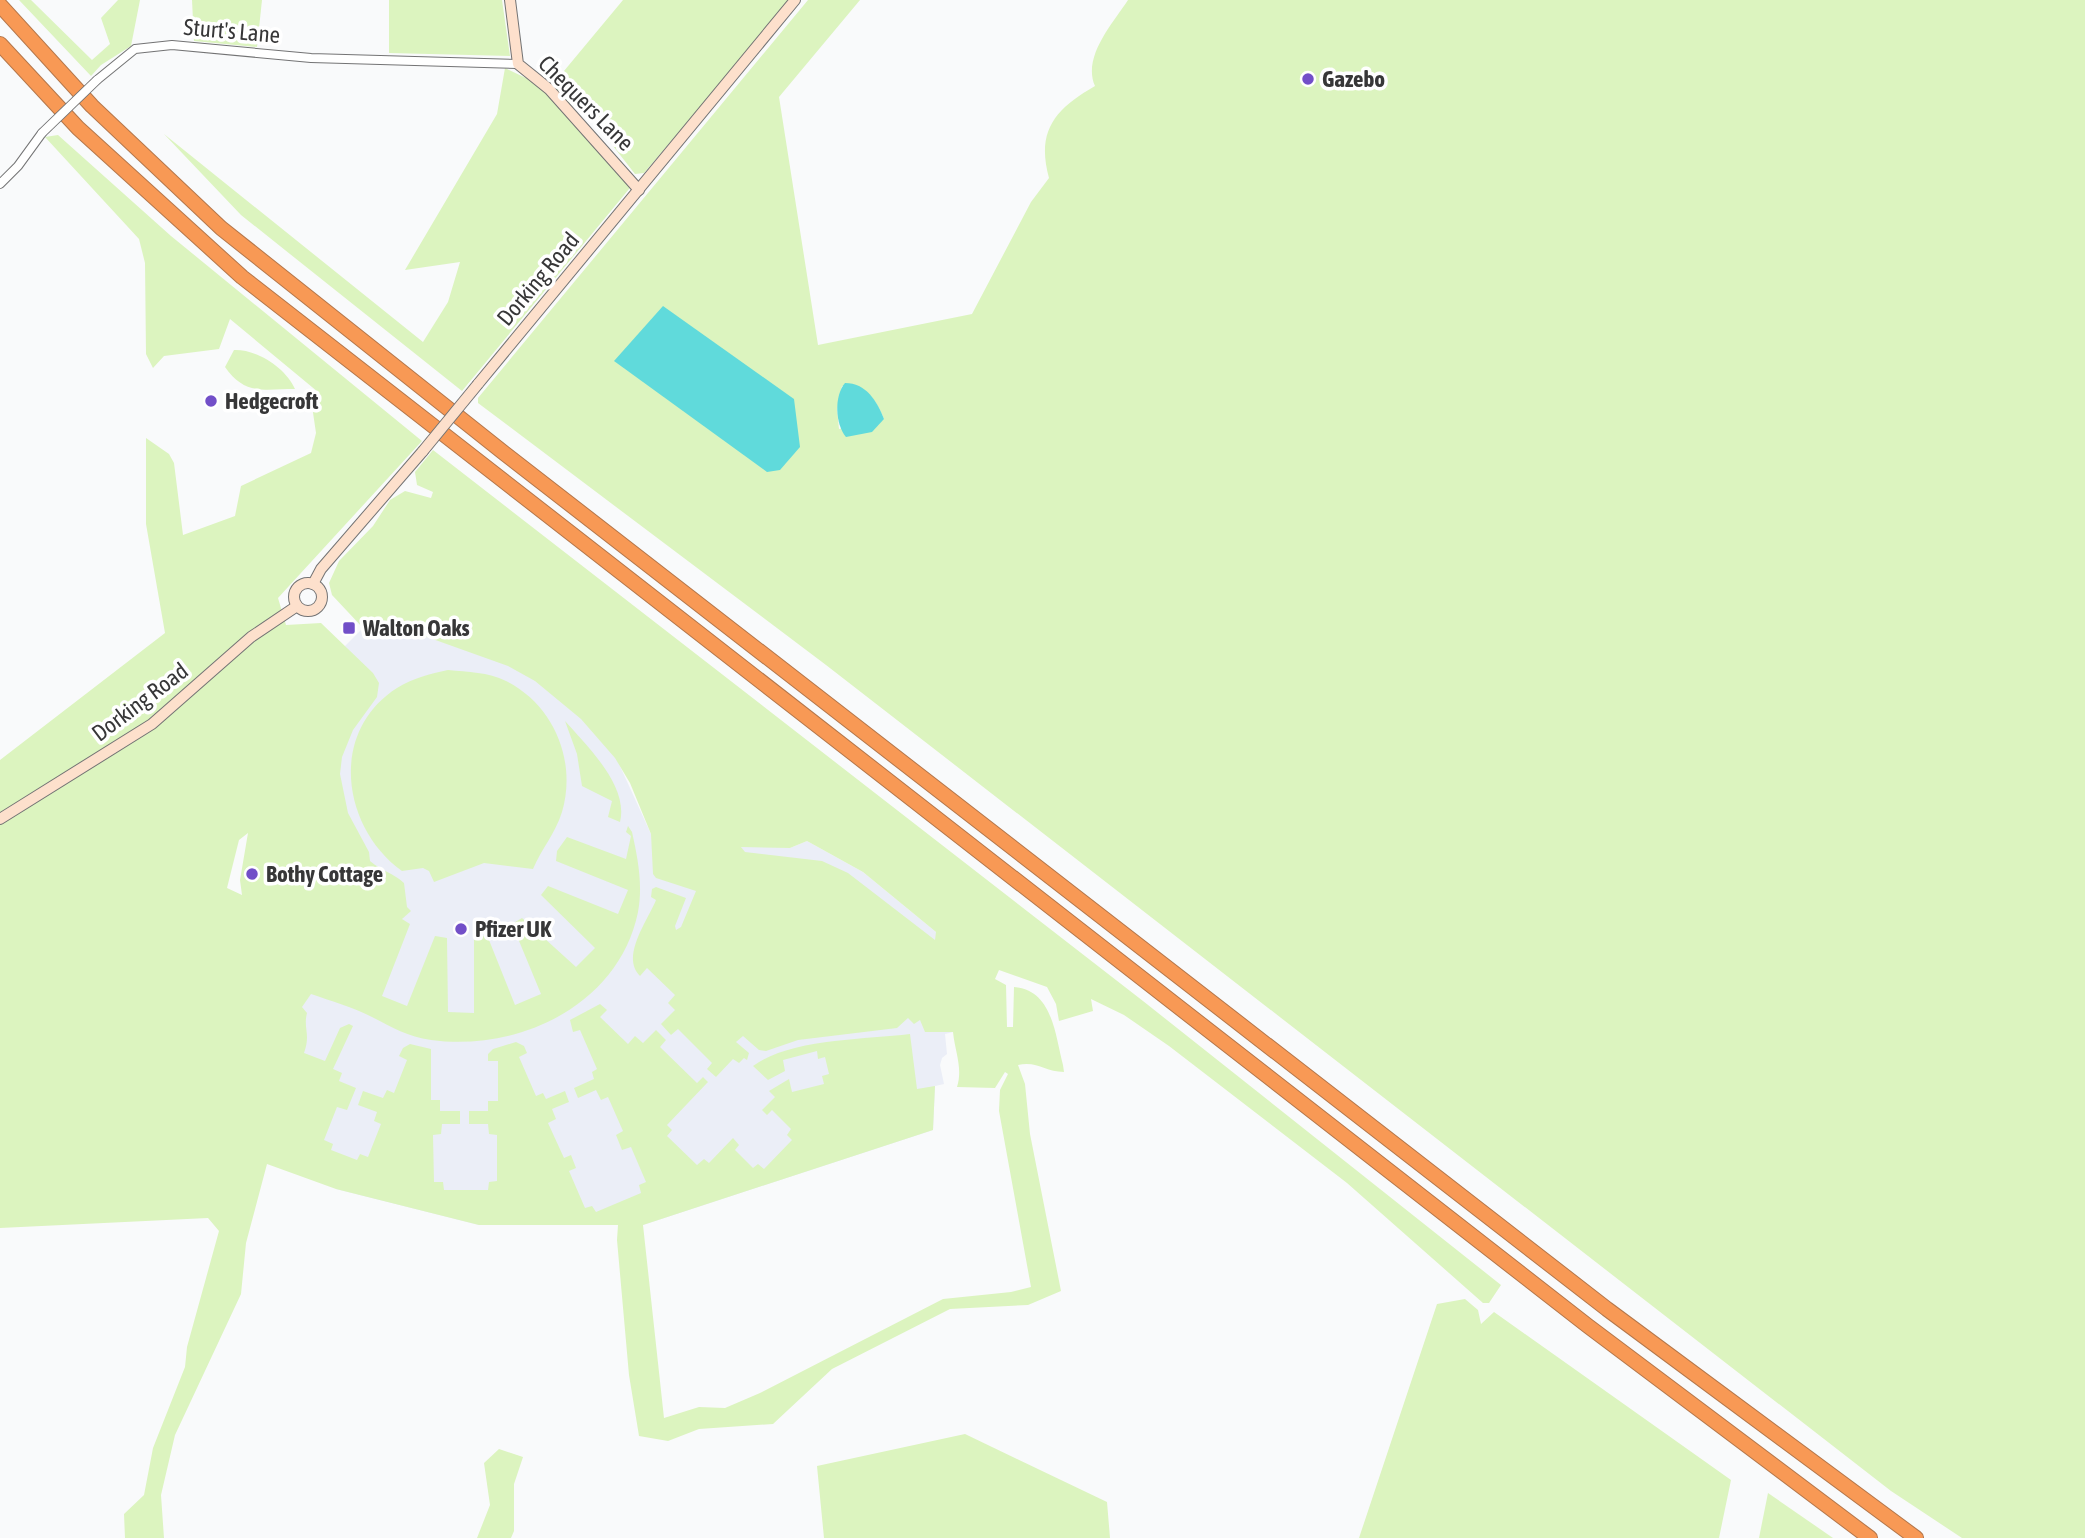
<svg xmlns="http://www.w3.org/2000/svg" width="2085" height="1538" font-family="'Asap Condensed',sans-serif">
  <style>
    .built { fill: #ebeef7 }
    .green { fill: #dcf4bf; fill-rule: evenodd }
    .water { fill: #60dadb }
    .lines { fill: none; stroke-linecap: round; stroke-linejoin: round }
    .minor-casing { stroke: #737374; stroke-width: 10 }
    .secondary-casing { stroke: #737374; stroke-width: 12 }
    .motorway-casing { stroke: #b4774b; stroke-width: 16 }
    .minor { stroke: #fff; stroke-width: 8 }
    .secondary { stroke: #fde0cc; stroke-width: 10 }
    .motorway { stroke: #f89955; stroke-width: 14 }
    .minor-bridge-casing { stroke: #737374; stroke-width: 10; stroke-linecap: butt }
    .secondary-bridge-casing { stroke: #737374; stroke-width: 12; stroke-linecap: butt }
    .minor-bridge { stroke: #fff; stroke-width: 8 }
    .secondary-bridge { stroke: #fde0cc; stroke-width: 10 }
    .poi-dot { fill: #724fc8; stroke: #fff; stroke-width: 2.5 }
    .labels { text-anchor: middle; stroke-width: 7; stroke-linejoin: round; paint-order: stroke }
    .street-label { font-size: 23px; fill: #373738; stroke: #fff }
    .poi-label { font-size: 23px; font-weight: bold; fill: #373738; stroke: #fff; text-anchor: start }
  </style>
  <rect width="100%" height="100%" fill="#f9fafb"/>
  <polygon class="built" points="363,628 427,637 464,649 572,661 651,834 790,848 807,841 863,872 936,932 953,1032 945,1034 947,1054 942,1058 940,1065 944,1084 935,1086 933,1130 643,1225 479,1225 336,1189 295,1043 344,647"/>
  <g class="green">
    <polygon points="19,0 31,0 92,60 110,44 101,18 118,0 140,0 131,46 101,65 91,76"/>
    <polygon points="192,0 262,0 257,47 194,41"/>
    <polygon points="389,0 502,0 510,56 389,53"/>
    <polygon points="623,0 791,0 644,173 635,174 588,114 552,92 634,183 462,391 241,215 164,134 423,342 448,302 460,262 405,270 497,114 505,68 549,89"/>
    <path d="M808,0H860L779,97L818,345L972,314L1031,202L1049,178C1036,131 1055,109 1095,86C1082,57 1113,23 1128,0H2085V1538H1962L1891,1491L826,665L478,403V398ZM842,386C866,388 875,396 884,419L839,429L837,409Z"/>
    <path d="M58,135L171,236L422,441L278,598L286,625L321,623L373,673L379,683L377,697L353,730L342,757L340,774L348,813L369,852L370,861C382,871 393,873 404,883L407,907L411,911L402,919L410,924L382,996L407,1006L435,936L447,938L448,1012L474,1013V938L487,935L515,1005L541,994L512,924L522,918L576,967L595,948L541,895L548,886L618,914L628,890L556,861L557,851L567,837L626,859L631,836L626,832L628,826L632,832C638,859 643,885 638,912C619,1005 519,1052 431,1040C408,1037 392,1027 372,1017C353,1007 331,1001 311,994L302,1007L307,1013C303,1028 311,1034 304,1053L325,1061L340,1028L349,1024L353,1026L333,1069L342,1073L339,1081L356,1088L347,1110L337,1107L324,1140L333,1144L331,1150L357,1160L360,1154L368,1157L381,1124L374,1121L377,1112L358,1105L363,1091L383,1098L387,1090L394,1093L407,1060L399,1056L403,1048L410,1044L431,1049V1100H440V1111H460V1124H442L441,1134L433,1135L434,1182H443L444,1190H488L489,1182L497,1181V1135L489,1134L488,1124H469V1111H488V1101H498V1061H488V1054L493,1049L516,1042L524,1046L527,1053L519,1057L536,1096L543,1093L546,1099L565,1091L569,1102L552,1109L556,1119L548,1123L564,1158L571,1155L576,1168L569,1171L585,1208L592,1206L596,1212L641,1193L639,1185L646,1182L631,1147L622,1150L616,1135L623,1131L608,1097L601,1100L596,1090L578,1098L574,1088L594,1079L592,1072L597,1069L580,1030L573,1032L570,1020L600,1004L607,1010L600,1017L628,1044L635,1036L643,1043L656,1030L666,1040L660,1047L697,1083L703,1077L708,1082L667,1125L672,1130L667,1136L697,1165L704,1159L709,1163L733,1138L739,1145L735,1150L753,1168L758,1164L764,1169L792,1140L787,1135L791,1129L772,1110L767,1115L762,1110L775,1097L769,1091L789,1079L792,1092L824,1084L822,1076L829,1074L825,1057L818,1059L817,1051L783,1060L785,1071L768,1080L753,1066C792,1038 863,1040 910,1034L917,1089L935,1086L933,1130L643,1225L664,1418L699,1407L725,1408L760,1393L943,1299L1011,1292L1031,1287L999,1111L1000,1090L1008,1074L1005,1072L995,1088L957,1087C963,1068 955,1052 953,1032H925L920,1020L914,1024L908,1018L897,1028L798,1040L766,1051L759,1050L743,1036L736,1042L749,1053L747,1060L744,1058L739,1063L733,1059L716,1077L707,1069L712,1063L678,1029L671,1035L661,1024L675,1010L668,1003L675,995L647,968L640,976C620,957 648,920 656,900L651,897L652,889L656,887L686,898L675,926L676,930L681,927L696,891L656,878L653,874L651,834L630,783L615,758L581,719L535,681L508,666L427,637L363,628L332,595L329,583L339,561L373,526L390,500L405,491L431,498L433,492L417,485L415,472L433,450L1143,1001L1501,1285L1489,1303H1483L1347,1183L1169,1046L1124,1015L1091,999L1093,1011L1059,1021L1056,1004L1047,987L999,970L995,979L1006,985L1007,1027H1013L1014,987C1053,990 1055,1035 1063,1065L1064,1072C1045,1072 1038,1061 1018,1065L1025,1084L1030,1134L1061,1291L1028,1305L950,1309L832,1369L773,1424L699,1429L668,1441L639,1436L629,1375L617,1240L618,1225H479L336,1189L267,1164L246,1243L241,1294L175,1435L161,1495L164,1538H125L124,1514L144,1495L153,1448L185,1367L187,1347L219,1231L208,1218L0,1228V760L165,633L146,524V438L169,454L174,463L183,535L235,516L241,486L311,453L316,433L311,399L318,392L230,319L219,349L164,356L153,368L146,354L145,263L139,239L45,137ZM248,833L240,880L242,895L227,888L239,840ZM807,841L863,872L936,932L935,940L848,873L822,861L745,852L741,847L790,848Z"/>
    <path d="M234,350C257,349 286,368 295,389C265,389 245,396 225,367Z"/>
    <path d="M448,670C468,672 488,672 506,681C554,705 577,761 562,812C555,834 542,848 533,869L484,863L434,882L429,871L423,868L402,871C342,828 328,732 397,688C413,678 430,674 448,670Z"/>
    <path d="M565,721C587,746 629,786 620,822L608,817L612,801L582,786L577,754Z"/>
    <polygon points="1465,1299 1478,1310 1481,1324 1494,1312 1731,1480 1719,1538 1359,1538 1437,1304"/>
    <polygon points="965,1434 1107,1502 1110,1538 824,1538 817,1466"/>
    <polygon points="499,1449 523,1457 514,1484 514,1531 511,1538 477,1538 490,1505 484,1463"/>
    <polygon points="1768,1493 1833,1538 1759,1538"/>
  </g>
  <g class="water">
    <polygon points="663,306 794,399 800,447 780,470 767,472 614,361"/>
    <path d="M845,383C866,383 877,401 884,419L872,432L846,437C835,424 834,396 845,383Z"/>
  </g>
  <g class="lines">
    <defs>
      <g id="minor">
        <polyline points="97,80 135,49 172,45 311,58 518,64"/>
        <polyline points="0,184 18,166 42,133"/>
      </g>
      <g id="secondary">
        <polyline points="510,0 518,64 549,89 639,190"/>
        <polyline points="478,384 795,0"/>
        <circle cx="308" cy="597" r="14"/>
        <polyline points="313,584 321,569 423,451"/>
        <polyline points="0,819 152,724 251,637 297,606"/>
      </g>
      <g id="motorway">
        <polyline points="0,5 92,106 221,228 504,453 1607,1309 1916,1538"/>
        <polyline points="0,44 78,128 242,277 1588,1326 1870,1538"/>
      </g>
    </defs>
    <use href="#minor" class="minor-casing"/>
    <use href="#secondary" class="secondary-casing"/>
    <use href="#motorway" class="motorway-casing"/>
    <use href="#minor" class="minor"/>
    <use href="#secondary" class="secondary"/>
    <use href="#motorway" class="motorway"/>
    <defs>
      <polyline id="minor-bridge" points="42,133 97,80"/>
      <polyline id="secondary-bridge" points="423,451 478,384"/>
    </defs>
    <use href="#minor-bridge" class="minor-bridge-casing"/>
    <use href="#secondary-bridge" class="secondary-bridge-casing"/>
    <use href="#minor-bridge" class="minor-bridge"/>
    <use href="#secondary-bridge" class="secondary-bridge"/>
  </g>
  <g class="poi-dot">
    <circle cx="1308" cy="79" r="7"/>
    <circle cx="211" cy="401" r="7"/>
    <rect x="342" y="621" width="14" height="14" rx="3.5"/>
    <circle cx="252" cy="874" r="7"/>
    <circle cx="461" cy="929" r="7"/>
  </g>
  <g class="labels">
    <g class="street-label">
      <text transform="translate(232 31) rotate(5)" y="8">Sturt's Lane</text>
      <text transform="translate(586 103) rotate(45)" y="8">Chequers Lane</text>
      <text transform="translate(538 279) rotate(-50)" y="8">Dorking Road</text>
      <text transform="translate(140 702) rotate(-37)" y="8">Dorking Road</text>
    </g>
    <g class="poi-label">
      <text x="1322" y="87">Gazebo</text>
      <text x="225" y="409">Hedgecroft</text>
      <text x="363" y="636">Walton Oaks</text>
      <text x="266" y="882">Bothy Cottage</text>
      <text x="475" y="937">Pfizer UK</text>
    </g>
  </g>
</svg>
